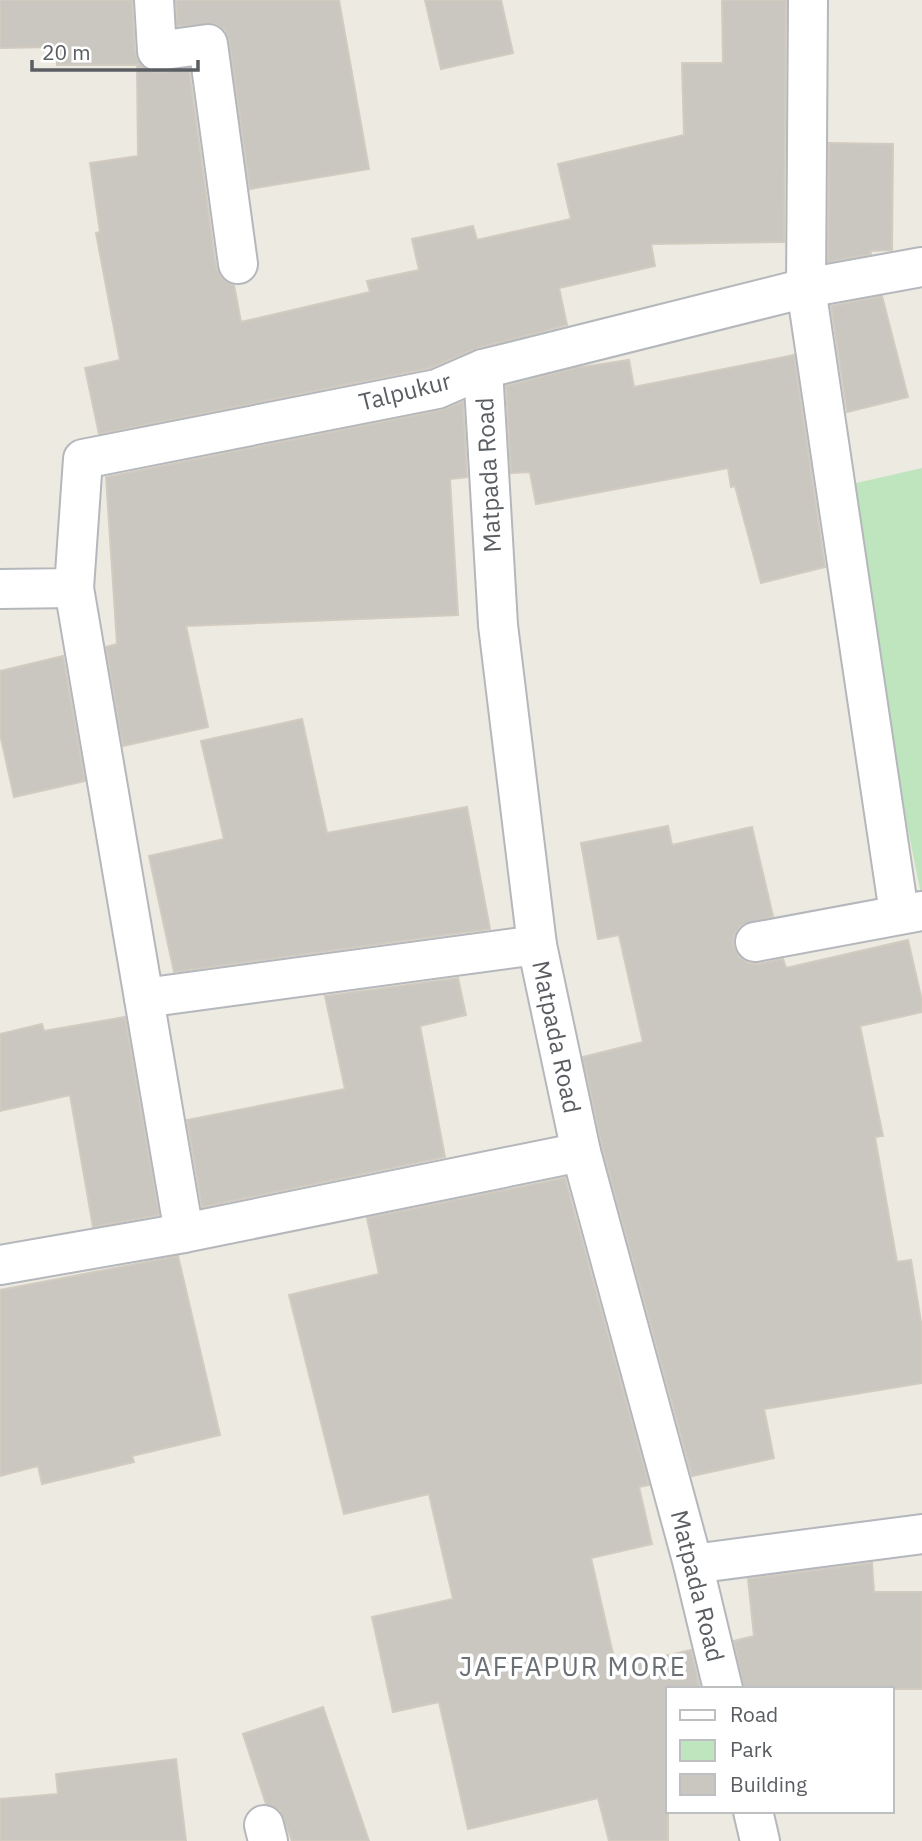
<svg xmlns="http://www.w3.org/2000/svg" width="922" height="1841" font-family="'IBM Plex Sans',sans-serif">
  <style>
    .green { fill: #bee5bd }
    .building { fill: #cac6c0; stroke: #d1cbc0; stroke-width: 2 }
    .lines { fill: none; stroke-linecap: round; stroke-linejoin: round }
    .street-casing { stroke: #b4b7bc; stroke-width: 42 }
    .street { stroke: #fff; stroke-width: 38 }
    .labels { text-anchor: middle; stroke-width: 7; stroke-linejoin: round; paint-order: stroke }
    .street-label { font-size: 24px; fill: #5a5e62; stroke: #fff }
    .neighbourhood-label { font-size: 26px; letter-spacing: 2px; fill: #6b7074; stroke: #fff }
  </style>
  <rect width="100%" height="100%" fill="#edeae1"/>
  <polygon class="green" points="922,468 922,899 839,487"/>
  <g class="building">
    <polygon points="0,0 132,0 135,52 140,64 148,71 159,73 189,69 216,267 221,278 234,285 241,322 370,292 367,281 419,270 412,239 473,226 477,240 571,219 558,164 684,135 682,63 723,63 722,0 786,0 784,242 651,244 655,266 559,288 567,325 478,348 430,368 99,434 85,368 120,360 96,233 100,232 90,163 138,156 137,65 57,65 56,47 0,48"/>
    <polygon points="176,0 339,0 369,169 250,189 229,40 225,30 216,24 177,26"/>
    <polygon points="425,0 501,0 513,53 441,69"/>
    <polygon points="829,143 893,144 892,250 870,251 871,254 828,262"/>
    <polygon points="882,296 908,397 847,412 831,306"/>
    <polygon points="794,355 825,567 761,583 735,486 731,487 728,468 536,504 530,472 511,473 506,386 576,368 629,360 634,387"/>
    <polygon points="463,402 467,477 450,479 458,615 186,626 208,727 123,746 106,647 117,644 106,477 441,410"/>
    <polygon points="63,656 85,781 14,797 0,734 0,671"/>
    <polygon points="302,719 327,833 467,807 490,929 174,972 149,856 224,839 201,741"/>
    <polygon points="668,826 672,845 752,827 773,916 740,926 734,935 733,945 739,957 748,963 758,964 783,959 786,968 908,940 922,1001 922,1012 860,1026 883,1136 875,1137 897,1262 911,1260 922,1328 922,1383 764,1409 774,1458 692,1476 602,1147 583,1057 643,1042 619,935 598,939 581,843"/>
    <polygon points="458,978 466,1015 420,1026 445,1157 202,1207 187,1120 345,1089 325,996"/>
    <polygon points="125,1017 159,1215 93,1227 70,1095 0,1111 0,1034 42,1024 44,1031"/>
    <polygon points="565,1178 649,1485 639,1487 652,1544 591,1558 616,1667 691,1650 700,1689 668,1689 668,1841 609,1841 598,1798 468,1829 439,1702 393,1712 372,1617 453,1599 429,1494 344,1514 289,1295 379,1274 367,1218"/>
    <polygon points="178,1256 220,1435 132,1456 134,1462 42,1484 38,1466 0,1476 0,1290"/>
    <polygon points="872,1563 874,1592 922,1592 922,1689 744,1689 734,1641 754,1636 748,1579"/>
    <polygon points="323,1707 369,1841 292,1841 280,1810 266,1804 243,1734"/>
    <polygon points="176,1759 186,1841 0,1841 0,1799 58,1794 56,1774"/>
  </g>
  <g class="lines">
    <defs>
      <g id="street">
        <polyline points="154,0 157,51 208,44 238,264"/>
        <polyline points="808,0 806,288 899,913"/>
        <polyline points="483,369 498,625 537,945 581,1152 693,1564 723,1689"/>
        <polyline points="74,588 184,1233"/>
        <polyline points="0,589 74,588 83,459 437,389 483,369 806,288 922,267"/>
        <polyline points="755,942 922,911"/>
        <polyline points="144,998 537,945"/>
        <polyline points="0,1265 184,1233 581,1152"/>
        <polyline points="693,1564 922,1534"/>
        <polyline points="753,1811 760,1841"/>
        <polyline points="264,1825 268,1841"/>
      </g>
    </defs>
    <use href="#street" class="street-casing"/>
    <use href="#street" class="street"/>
  </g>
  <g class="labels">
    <g class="street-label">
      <text transform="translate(405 392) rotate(-14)" y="8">Talpukur</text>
      <text transform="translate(489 475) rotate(-93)" y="8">Matpada Road</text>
      <text transform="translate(556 1037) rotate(78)" y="8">Matpada Road</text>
      <text transform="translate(697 1586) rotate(76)" y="8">Matpada Road</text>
    </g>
    <g class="neighbourhood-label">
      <text x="573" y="1676">JAFFAPUR MORE</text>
    </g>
  </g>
  <rect x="666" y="1687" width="228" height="126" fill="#ffffff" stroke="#bdbfc0" stroke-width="2"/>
  <rect x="680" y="1710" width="35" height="10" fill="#ffffff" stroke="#bdbfc0" stroke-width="2"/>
  <text x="730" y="1722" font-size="21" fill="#5a5e62">Road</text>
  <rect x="680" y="1740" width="35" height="21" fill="#bee5bd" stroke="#bdbfc0" stroke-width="2"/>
  <text x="730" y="1757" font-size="21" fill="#5a5e62">Park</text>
  <rect x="680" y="1774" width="35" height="21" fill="#cac6c0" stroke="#bdbfc0" stroke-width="2"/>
  <text x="730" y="1792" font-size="21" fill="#5a5e62">Building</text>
  <path d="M32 60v10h166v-10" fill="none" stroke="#5a5e62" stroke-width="3.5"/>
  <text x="42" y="60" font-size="21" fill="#5a5e62" stroke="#ffffff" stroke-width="5" paint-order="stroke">20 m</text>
</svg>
